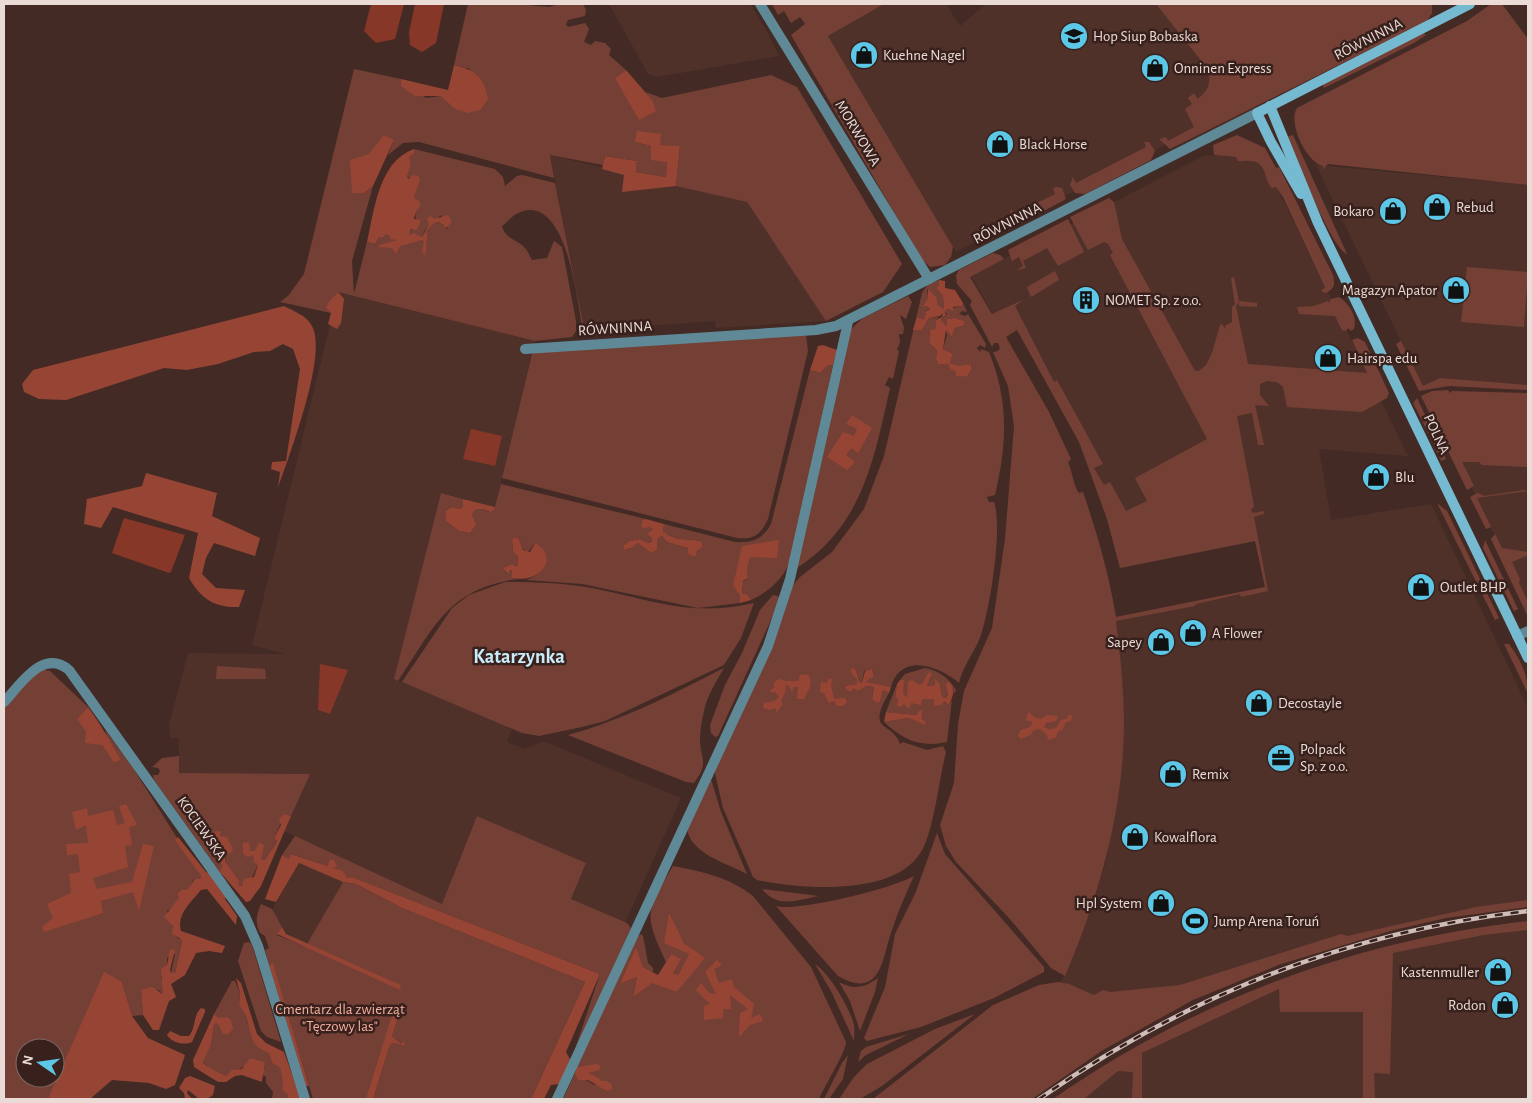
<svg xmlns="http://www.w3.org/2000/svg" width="1532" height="1103" font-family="'Alegreya Sans',sans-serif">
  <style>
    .built { fill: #50312a }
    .green { fill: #744035; fill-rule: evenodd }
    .forest { fill: #964535 }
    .water { fill: #863728 }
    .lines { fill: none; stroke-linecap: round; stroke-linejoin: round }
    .street { stroke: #5f8996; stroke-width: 10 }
    .secondary { stroke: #75bad0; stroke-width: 10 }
    .rail-casing { stroke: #cfbdb9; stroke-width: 4.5 }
    .rail { stroke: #38211c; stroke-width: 2.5; stroke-dasharray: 8; stroke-linecap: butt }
    .labels { text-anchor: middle; stroke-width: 5; stroke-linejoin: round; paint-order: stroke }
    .poi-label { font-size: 15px; fill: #ebdbd7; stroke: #38211c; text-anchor: start }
    .street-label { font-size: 15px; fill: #ebdbd7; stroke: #38211c }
    .park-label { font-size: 15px; fill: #f4af9f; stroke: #38211c }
    .district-label { font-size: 20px; font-weight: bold; fill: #c8ebf7; stroke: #38211c }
  </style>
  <rect width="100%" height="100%" fill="#432a25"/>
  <g class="built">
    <polygon points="609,4 750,4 767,31 779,56 657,77 648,74"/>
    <polygon points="884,4 946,4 960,26 986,4 1156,4 1217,78 1200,127 956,252 828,36"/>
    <polygon points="550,155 747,202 826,321 716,328 715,321 630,327 630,333 586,337"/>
    <polygon points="1205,155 1263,159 1408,456 1319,449 1331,520 1431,504 1528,708 1528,903 1474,909 1414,921 1295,953 1152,1017 1059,986 1092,907 1106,861 1121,769 1123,695 1116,617 1265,587 1256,541 1120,568 1107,519 1093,479 1079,442 1064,411 1017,330 1006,336 971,276"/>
    <polygon points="1316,165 1528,185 1528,385 1440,378 1423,387"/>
    <polygon points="338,292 535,341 495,507 441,493 394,679 512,728 507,742 525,749 543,741 681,798 625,923 571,899 586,863 477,816 442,904 284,831 309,774 179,773 179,738 170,738 169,725 188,653 285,654 252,645"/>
    <polygon points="1458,459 1528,464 1528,604 1476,497"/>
    <polygon points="299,863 343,882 307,944 286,934 272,910"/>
    <polygon points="1528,930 1528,1099 1072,1099 1142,1053 1279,989 1393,953 1484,935"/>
  </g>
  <g class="green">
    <path d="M468,4H516L549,7L560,4H583L586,10L585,16L568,20L566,24L568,27L585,23L589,29L584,42L591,45L595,41L605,43L611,49L609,55L626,70L615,78L652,100L645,92L662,98L771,75L797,87L902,264L883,292L826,321L747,202L676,186L680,147L635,142L651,146L667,162L666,177L636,172L637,161L605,156L603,165L550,155L554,178L419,142L403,143L388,155L394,140L364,193L373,186L352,261L354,294L367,242L375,244L379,237L385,234L398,239L396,242L380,245C398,246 405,242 422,240L425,242L422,250L426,255C425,248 428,239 427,231L433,224L440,222L444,225L445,229L448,228L441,215L425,230L422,237H408L416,221L414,198L420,181L407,177L411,164L408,162L409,157L414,154V149L495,169L503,177L505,186L517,176L522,175L555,183L586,337L583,332C578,305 567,187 516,214C512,216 507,223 502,226C506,239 514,238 523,246C527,249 529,255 532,260L547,258L554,241L562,247L576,321V331L572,337L535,341L338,292L331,299V313L280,302L288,296L304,274L354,69L401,79V86L427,98L440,96L455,109L470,69L454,65Z"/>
    <polygon points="772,4 884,4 828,36 953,247 951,257 945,265 930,267 921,259 791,35 805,24 800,17 791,23 784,11 778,15"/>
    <path d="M1156,4H1432V13L1427,21L1170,149L1159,139L1166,137L1168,141L1194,127L1185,109L1192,104L1188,98L1194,93L1198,99C1209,90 1212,82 1207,68Z"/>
    <path d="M1491,4H1502L1528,39V185L1328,164L1323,169V166C1307,163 1287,123 1297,108L1467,21Z"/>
    <polygon points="1423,33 1426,35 1414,43 1324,88 1322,84"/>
    <path d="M1237,135L1265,148L1276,168L1279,167L1333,275C1335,285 1335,288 1326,293L1321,291L1325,287L1283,197L1276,187L1272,188C1263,179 1268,162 1250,161C1246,160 1242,162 1238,161L1236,157L1214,155L1213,145Z"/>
    <path d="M1293,135L1347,254C1331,248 1296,157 1287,137Z"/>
    <polygon points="1144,142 1149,142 1155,151 1151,160 1085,194 1075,193 1070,185 1073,177 1076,183 1146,147"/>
    <polygon points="1056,187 1062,188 1066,199 1018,225 1009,216 1011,209 1015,214 1055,194 1053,188"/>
    <path d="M1109,198L1114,202L1122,239L1195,371H1199L1206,365L1212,353L1220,325L1222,324L1225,329V326L1232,322V307L1235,305L1231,278L1234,277L1239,301L1257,303V307L1239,306V302L1236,306L1248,364L1367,373L1352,340L1358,338L1365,342L1389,393L1387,398L1362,412L1287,407L1283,387L1277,382L1267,381L1260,384V395L1269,406L1255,405L1264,445H1258L1252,413L1237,416L1254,506L1251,510L1253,513L1264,511V514L1254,517L1268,591L1241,597L1240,594L1196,604L1195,606L1116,621C1119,646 1122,670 1123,694C1129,791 1103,888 1065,976L1051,968L1009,918L956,862L946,846L940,825L954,783L958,724L964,691L992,628L1005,539L1014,426L1008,386L993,352L998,351L1000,348L998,343H994L992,347L970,305L972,301L957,284L956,275L959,270L993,253L1000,255L1004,259L970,277L992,314L1023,300L1015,306L1054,382L1057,380L1103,464L1094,468L1104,485L1110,482L1126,511L1147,501L1135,478L1207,439L1110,255L1113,253L1108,244L1104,242L1088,250L1070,217ZM1017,330L1079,442L1107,519L1120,568L1255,541L1265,587L1116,617C1109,574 1097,533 1083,492L1079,493C1074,487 1072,471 1068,462L1071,459L1049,412L1006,337Z"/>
    <polygon points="1068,219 1084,252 1058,266 1047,248 1023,261 1026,268 1017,270 1023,266 1019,257 1012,261 1008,250"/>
    <polygon points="1467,267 1528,272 1524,327 1461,322"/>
    <polygon points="1055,271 1059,280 1031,297 1027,287"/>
    <path d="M939,280V285L936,288L943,296L944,309L938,305L937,298L927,289V300L922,307L927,306L930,308L923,313H926L925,321L917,317L914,330H922L929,318L939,317L943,313L936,320V328L930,330L929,343L937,350L936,359L938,364H948L950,369L956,372L957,376L967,377L972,369L971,364L959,367L950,363L953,354L943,349L947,335L945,329L952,337L955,328L965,325L964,321L955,318L947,319L946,326L941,320L945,316L949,317L948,314L946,315V310L948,309L953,311V308L962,306L963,303L967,312L962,311L959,314L965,316L968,314L986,344L985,348L980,345L977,348L980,352L981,349L989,352C1009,401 1007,444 995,495L987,497L989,502H994C1003,528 990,608 981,635C975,652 963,665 959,683C939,666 901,652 891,687L865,683V680L874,675L872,669L864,671L862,683L859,682L856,670L852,667L850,672L857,680V684L844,686L848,691H852L853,687L858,691L867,686L874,687L872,699L876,703L880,702L883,690L889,693C865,734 893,721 900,744L903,742L927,750L943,746L946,752C939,779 934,831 921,852C894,897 801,889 757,880L753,877L723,808L714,769L762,663L791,587L800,577L832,552L864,509L884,456L922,293L927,285Z"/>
    <path d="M908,296L912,302L906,319L900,315L904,328L903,334H899L900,342L897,350L899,351L893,379L889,377L885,385L890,388C874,459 863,525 797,568L850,330L863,318Z"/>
    <path d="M1338,297C1349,302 1358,318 1354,329L1350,331L1349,328L1345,331L1342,330L1335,316L1299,314L1297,307L1314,306L1328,301L1329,303L1331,299Z"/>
    <path d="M806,335L808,351L768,519C761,534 754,540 737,538L502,478L533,350Z"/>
    <polygon points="1401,341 1423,386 1440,378 1528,385 1528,390 1449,386 1419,391 1396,344"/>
    <path d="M828,365H833L791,559C784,578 769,592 751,600L747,594H742L743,587L740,584L748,578L747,567L739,575L737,584L733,586L740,596V603L698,608L582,584L526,580C537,576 543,572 546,561L543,551L535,543L528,552L523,549L519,539L514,537L512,539L513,552L518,557L517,567L512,564L502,568L507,574L510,570L512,571V578L517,579C447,589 434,628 398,681L394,679L441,493L463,499V506L460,509L452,507L445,511L446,521L459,531L470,533L475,524L472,515L475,510L483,509L489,512L494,510L501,484L646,519L642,520L641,525L644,529L649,527L653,529L648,534L652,538V542L648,543L640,539L629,541L624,545V550L632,548L638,543L651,553L657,550L658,538L662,536L667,542L688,548V554L692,556L696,555L697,551L703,547L702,542C689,537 676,543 663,531L664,524L735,542C752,543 763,539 771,524L810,370L820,373Z"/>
    <polygon points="1448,390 1450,393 1452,391 1528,393 1528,467 1482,465 1479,462 1462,462 1474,486 1467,490 1421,396 1432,391"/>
    <polygon points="1417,398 1446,459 1441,461 1438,454 1439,457 1439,454 1436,451 1436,448 1413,403"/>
    <polygon points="1524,490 1528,491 1477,498 1491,527 1486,529 1470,497 1478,493 1484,496"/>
    <polygon points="1437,503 1447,511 1499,618 1495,620"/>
    <polygon points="1495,534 1502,548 1528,552 1528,555 1512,562 1520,579 1519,583 1528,602 1528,617 1491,539"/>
    <polygon points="1485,540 1518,609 1514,611 1483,548"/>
    <path d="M505,582C535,582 567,583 597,589C655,601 692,617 754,603L741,638L724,665L605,721L582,727L539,736L522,733L402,682L452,608L469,595Z"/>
    <polygon points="773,595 778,596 780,600 718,736 715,737 711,733 710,725 725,685 742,653 760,610"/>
    <path d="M1504,644H1509C1520,659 1528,674 1528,694Z"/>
    <polygon points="217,666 265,669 266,679 216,679"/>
    <path d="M37,668L50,671L88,707L77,719L102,745L114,763L121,760L108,740L105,730L133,768L201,876L200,880L194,879L187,891L181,890L177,894L179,898L173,908L167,911L177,938L181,939L182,942L175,973H171L175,954L167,958V965L161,977L165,989L163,994L159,990H141L143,1015L132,1016L122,982L71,1099H4V703ZM25,1048H55V1078H25Z"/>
    <path d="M724,668C716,682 707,696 704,711C702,720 700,730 700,739C700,759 710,762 694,783L686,782L568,735C623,720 673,694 724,668Z"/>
    <path d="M925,668C939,671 949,678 956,690L954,694L953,687L945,698L942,696L940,684L934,679L935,685L927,686L932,675L922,684L909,689L907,697L903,695L900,680L905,674Z"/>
    <path d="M897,684L895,697L904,704L922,699H935L934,706L944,701L949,705L952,700L947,742C921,748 903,740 884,722L909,718L924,725L922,719L923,711L917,715L886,712Z"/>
    <path d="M179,756V773L310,774L291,816L285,814L274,838L277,841C274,849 268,851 265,860H261L255,851L243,853L253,854L258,865C252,876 253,883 238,887L226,863L224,838L220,836L221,831L217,845L220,852L216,853L215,859L224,866L219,871L154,780L153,775H158L160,771L158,768L152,767L162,758Z"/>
    <path d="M711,779L721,812L747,874C727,863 690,854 687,828Z"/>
    <polygon points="477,816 586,863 571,899 627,923 631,928 571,1061 600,974 352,877 347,878 328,866 292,854 289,859 282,855 295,836 442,904"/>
    <polygon points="937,833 945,854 1044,967 1044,972 994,998 921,1027 867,1041 864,1038 885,987 895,934 915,894"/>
    <path d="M673,866C703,872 729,877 753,896L811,967L846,1042C846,1052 824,1087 819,1099H661L660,1097V1099H563L575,1073L594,1085L600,1081L599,1078L589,1073L593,1071L594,1066L577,1067L637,937L641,934L643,936L648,963L653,968V972L643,967L636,948L620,984L637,977L633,997L652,982L677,992L704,958L684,943L669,913L689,954L678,975L673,973L671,954L666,962C643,913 646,912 673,866Z"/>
    <path d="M914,876C906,894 898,911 892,930C882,957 882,1001 838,976L776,906C798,912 894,888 914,876Z"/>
    <path d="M343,882L356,884L402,908L585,982L531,1099H373L390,1045L394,1043L404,1046L403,1040L401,1044L392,1036L400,1012L366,1099H313L273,964L269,965L265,950L269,948L265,936L260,933C255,922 256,916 261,904L272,909L282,927L277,935L401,985L307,944Z"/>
    <path d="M762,889L819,896C797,900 778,909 762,889Z"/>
    <polygon points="1528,900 1528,907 1446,918 1394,930 1281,964 1193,1000 1103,1050 1032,1099 873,1099 993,1005 1039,985 1058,982 1069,984 1094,995 1103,990 1110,992 1180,985 1341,934 1347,936 1476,907"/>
    <path d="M1528,921V930L1484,935L1393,953L1390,1074L1374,1073L1375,1099H1363V1012H1280L1279,989L1142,1053V1099H1132L1133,1072L1118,1071L1084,1099H1053C1195,1000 1356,940 1528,921Z"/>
    <polygon points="249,942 252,945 281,1042 267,1037 261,1031 238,961 244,943"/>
    <path d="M815,964C829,973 850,1008 854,1025C855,1030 854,1035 854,1041L831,991Z"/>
    <path d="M878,978L875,992L860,1031L850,1001L839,982C854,990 864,988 878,978Z"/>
    <polygon points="232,981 235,981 240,993 239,1006 244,1011 252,1038 269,1053 272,1063 280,1068 288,1099 272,1099 273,1092 266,1083 266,1077 263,1075 265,1066 247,1065 226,1076 207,1066 203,1061 211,1045 214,1025 216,1023 220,1025 227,1017 218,1019 214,1014"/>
    <polygon points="975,1014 882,1086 860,1099 839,1099 854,1077 867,1064 935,1029"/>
    <polygon points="909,1034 866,1055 858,1062 861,1051 866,1047"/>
    <polygon points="848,1055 843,1079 829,1099 824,1099 842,1063"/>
  </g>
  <g class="forest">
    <path d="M454,65C475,70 484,77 488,99L480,110L468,113L455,109L440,96H415L401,86V79L448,90Z"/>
    <polygon points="626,70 652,100 656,111 639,120 615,78"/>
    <polygon points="637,131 661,134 660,145 680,146 676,186 622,192 624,175 602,169 605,156 637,161 636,172 666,177 667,162 651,160 651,146 635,142"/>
    <polygon points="384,135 394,140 373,186 364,193 352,193 350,160 369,154"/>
    <path d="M414,149V154L409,157L411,164L407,177L409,179L412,175L419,176L420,181L414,198L420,202V207L416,211L414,219L421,220L417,230L411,229L409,236L413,233L422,237L429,225L427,218L431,216L434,219L448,215L452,222L445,229L444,225L439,222L433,224L427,231C428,239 425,250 426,255H424L422,250L424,242L422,240L400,246L396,254L392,248L379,247V245L398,240L390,239V236L385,234L384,237H379L375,244L367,242C374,210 379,161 414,149Z"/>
    <polygon points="939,280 945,281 945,288 955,290 963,303 962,306 953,307 953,311 948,309 946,310 945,313 946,316 949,314 949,317 944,316 941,320 946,326 947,319 955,318 964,321 965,325 955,328 952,337 946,330 943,349 953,354 950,363 959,366 971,364 972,369 967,377 956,376 956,372 950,369 948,364 938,364 936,359 937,350 929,343 930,330 936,328 936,320 942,317 943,313 940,316 929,318 922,330 913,330 917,317 924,320 926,313 923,313 930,309 927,306 922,307 927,300 928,289 937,298 938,305 944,309 943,296 936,288 939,285"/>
    <polygon points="338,292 344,299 341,323 337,329 328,324 331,313 326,307 331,299"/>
    <path d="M284,306C294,311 307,316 312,326C328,354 289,456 278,488L280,472L271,469L272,462L286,461L300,369L293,349L283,344L270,351L254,352L218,364L187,370L164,368L66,400L39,399L24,392L22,384L33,370Z"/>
    <polygon points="823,345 837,350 833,365 828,365 820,373 810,370 818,346"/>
    <polygon points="852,415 872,428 858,453 851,448 846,455 855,462 847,470 827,457 843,432 854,436 857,429 846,424"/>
    <path d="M146,473L217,493L212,516L260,538L255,556L214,543L206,558L202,574L216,588L245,590L239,607C215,608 201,599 189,578L198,533L113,507L101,528L84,524L87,499L142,486Z"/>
    <polygon points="463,499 495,507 494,510 490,512 483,509 475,510 472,515 476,524 470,533 459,531 446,521 445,511 452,507 460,509 463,506"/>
    <path d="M646,519L664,524L663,531C676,543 689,537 702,542L703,547L697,551L696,556H692L688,554V548L667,542L662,536L658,538L657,550L651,553L638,543L632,548L624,550V545L629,541L640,539L648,543L652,542V538L647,534L653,529L649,527L644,529L641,526L642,520Z"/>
    <path d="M514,537L519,539L523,550L530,552L535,543C560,557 541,584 512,578V571L510,570L508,574L502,568L512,564L517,567L518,557L513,552L512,539Z"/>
    <polygon points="779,540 777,558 750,557 747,567 748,578 743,581 742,594 747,594 751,600 740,603 740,596 733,586 742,546"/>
    <polygon points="852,667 856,670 859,682 862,683 865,671 872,669 874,676 865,682 891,687 889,693 883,690 880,702 876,703 872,699 874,687 867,686 858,691 853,688 852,691 848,691 844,686 857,684 857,680 850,672"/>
    <path d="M929,672L932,674L927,686L935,685L934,678L940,684L942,696L945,698L948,695L946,684L949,682C956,690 953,696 949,705L944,701L941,705L934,706V699H922L921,705L911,703L909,709L904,704L900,707L897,706L898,699L895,697L897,684L900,680H904L903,694L907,697L908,682L912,680L918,684H922Z"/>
    <path d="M807,674C815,683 808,690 804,699H797L798,687H794L792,692L789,686L785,685L786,690L781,701L783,704L777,712L775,708L770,710L763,708L764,703L775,701L779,697L775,692L771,693L770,690L774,688V682L780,679L786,681H798L800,675Z"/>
    <polygon points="829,678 832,679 831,685 834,699 845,698 847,702 843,706 837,706 834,701 829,703 824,693 820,692 821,682 827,683"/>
    <path d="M88,707C101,724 110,742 121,760L114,763L102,745L85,743L86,731L77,719Z"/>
    <polygon points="923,710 922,719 926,723 924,725 909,718 884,722 886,712 917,715 919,711"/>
    <polygon points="1028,712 1036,718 1041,719 1047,715 1058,716 1056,721 1046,723 1044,727 1050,730 1057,727 1061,720 1066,719 1069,715 1072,715 1071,721 1066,722 1062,731 1059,730 1055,738 1048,740 1047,735 1040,729 1034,730 1030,735 1021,739 1018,735 1021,730 1030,727 1033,722 1026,720"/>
    <polygon points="126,804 137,825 129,827 132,845 125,846 128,867 93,878 97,889 132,882 143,844 154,846 139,911 133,892 101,901 103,913 44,932 42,927 53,918 47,904 71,893 69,874 80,872 78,854 67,855 66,844 88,843 86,825 76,830 72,812 87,808 88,816 113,810 117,825 125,823 119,806"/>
    <path d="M285,814L291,816L261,886L250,901L246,902L219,871L223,866L207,849L211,846L216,853L220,852L218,840L212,837L213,832L221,831L220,836L227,837L233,849L230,854L224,853L226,863L239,881L238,886H242L244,879L254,877L258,865L254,862L253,855L247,857L243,853V843L249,842L250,851H255L259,842L264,845L261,860H265C268,852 274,849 277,841L274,838L281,825L279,819Z"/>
    <path d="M178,837L206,872L212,874L227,895L225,899L237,916L236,925L207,889L201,890C191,902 176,915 181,931L225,946L222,953L209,951L196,953L185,975L171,984L176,997L169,1001L159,1030H153L143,1015L141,990L152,987L163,994L161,969L167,965L170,950L175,949L170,970L171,973H175L182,942L181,939L172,934L173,926L164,917L179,898L177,894L181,890H187L195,879H200L201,876L175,840Z"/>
    <polygon points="291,854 328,866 330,860 334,860 337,866 333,868 343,871 347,878 352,877 600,974 566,1052 571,1061 560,1084 551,1085 544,1099 531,1099 585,982 402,908 356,884 343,882 299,863 276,902 265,899 282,855 289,859"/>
    <polygon points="669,913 684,943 705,958 677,992 652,983 633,997 637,977 620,984 636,947 643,967 658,975 671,954 681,959 673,973 678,975 689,954 664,943"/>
    <polygon points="282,927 286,934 401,985 400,990 277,934"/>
    <polygon points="717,960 722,965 714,969 719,983 732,979 734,987 754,1004 751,1018 760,1014 763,1021 750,1025 739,1037 740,1013 748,1009 730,995 731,1009 723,1009 723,1018 704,1020 704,1006 710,1004 696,990 701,983 709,993 716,994 705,972"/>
    <polygon points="273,963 309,1086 306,1086 269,965"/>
    <polygon points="104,972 122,982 132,1016 148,1038 185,1055 175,1085 166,1089 149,1083 112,1080 90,1099 48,1099"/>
    <path d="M236,978L241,983L257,1034L266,1043L284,1052L301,1099H288L287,1094L282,1089L283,1082L280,1068L272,1063L269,1053C264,1050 258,1048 255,1044C247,1032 250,1016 239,1006L240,993Z"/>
    <path d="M201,1008L205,1009V1012L192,1042C184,1046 171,1042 167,1035L170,1031L181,1036H189C196,1028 193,1015 201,1008Z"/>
    <polygon points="394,1009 400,1012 392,1036 401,1044 404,1039 404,1046 394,1043 390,1045 373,1099 366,1099"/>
    <path d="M214,1014L218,1018L227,1017L231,1020L233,1029L228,1034H223L219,1025L216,1023L214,1025L211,1045L203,1062L207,1066L226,1076L232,1070L242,1069L250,1058L264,1062C266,1068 262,1077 262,1082L242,1075L235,1076L226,1082H218L194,1067L193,1060Z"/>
    <polygon points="597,1064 601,1066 599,1070 589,1073 599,1078 601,1081 607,1081 612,1085 612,1089 607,1091 588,1080 578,1080 575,1073 577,1067"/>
    <polygon points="190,1076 215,1086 213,1095 207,1099 198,1098 188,1090 187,1093 192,1099 185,1099 184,1093 179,1088 185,1078"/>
  </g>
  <g class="water">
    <polygon points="371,4 404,4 395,39 376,43 364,31"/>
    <polygon points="415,4 444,4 436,43 422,52 410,45 409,32"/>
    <polygon points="471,429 502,436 495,466 463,459"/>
    <polygon points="124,518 185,535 171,572 169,573 112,553"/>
    <polygon points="320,664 348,670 330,714 318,710"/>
  </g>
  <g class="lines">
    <g class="street">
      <polyline points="760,4 929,279"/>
      <polyline points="525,349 816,330 836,326 1257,113"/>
      <polyline points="1517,636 1528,631"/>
      <path d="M4,702C21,684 43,648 69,670L245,916L258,946L305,1099"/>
      <polyline points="557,1099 768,646 790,579 848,322"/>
    </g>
    <g class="secondary">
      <polyline points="1270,106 1318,223 1528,658"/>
      <polyline points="1301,194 1271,142 1257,113 1470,4"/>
    </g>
    <defs>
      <path id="rail" d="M1039,1099C1188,995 1347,932 1528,911"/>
    </defs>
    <use href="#rail" class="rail-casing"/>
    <use href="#rail" class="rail"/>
  </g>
  <defs>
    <symbol id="school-disc" viewBox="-11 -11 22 22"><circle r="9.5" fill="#5cc7e7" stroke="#38211c"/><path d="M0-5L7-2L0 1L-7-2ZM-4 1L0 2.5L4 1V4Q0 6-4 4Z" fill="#111"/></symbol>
    <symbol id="shop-disc" viewBox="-11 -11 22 22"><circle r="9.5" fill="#5cc7e7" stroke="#38211c"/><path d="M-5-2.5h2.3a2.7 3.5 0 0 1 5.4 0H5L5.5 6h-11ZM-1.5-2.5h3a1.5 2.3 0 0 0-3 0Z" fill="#111"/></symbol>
    <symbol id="building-disc" viewBox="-11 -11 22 22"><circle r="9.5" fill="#5cc7e7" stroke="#38211c"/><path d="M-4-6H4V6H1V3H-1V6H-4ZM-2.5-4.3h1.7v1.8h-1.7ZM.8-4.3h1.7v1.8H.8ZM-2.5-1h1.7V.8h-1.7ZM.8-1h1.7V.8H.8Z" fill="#111"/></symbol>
    <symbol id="office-disc" viewBox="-11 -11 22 22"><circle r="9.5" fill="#5cc7e7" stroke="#38211c"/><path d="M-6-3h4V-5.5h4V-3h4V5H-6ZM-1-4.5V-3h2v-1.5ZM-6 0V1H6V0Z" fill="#111"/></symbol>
    <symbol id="stadium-disc" viewBox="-11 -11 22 22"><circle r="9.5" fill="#5cc7e7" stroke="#38211c"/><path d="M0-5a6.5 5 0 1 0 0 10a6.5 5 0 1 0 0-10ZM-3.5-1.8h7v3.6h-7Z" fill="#111"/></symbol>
  </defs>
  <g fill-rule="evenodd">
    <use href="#school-disc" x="1058" y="20" width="32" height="32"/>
    <use href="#shop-disc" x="848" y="39" width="32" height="32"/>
    <use href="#shop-disc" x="1139" y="52" width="32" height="32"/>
    <use href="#shop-disc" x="984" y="128" width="32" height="32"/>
    <use href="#shop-disc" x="1421" y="191" width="32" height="32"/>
    <use href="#shop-disc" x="1377" y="195" width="32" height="32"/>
    <use href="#shop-disc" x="1440" y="274" width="32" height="32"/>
    <use href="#building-disc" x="1070" y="284" width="32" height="32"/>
    <use href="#shop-disc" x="1312" y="342" width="32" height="32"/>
    <use href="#shop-disc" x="1360" y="461" width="32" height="32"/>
    <use href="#shop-disc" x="1405" y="571" width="32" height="32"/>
    <use href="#shop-disc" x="1177" y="617" width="32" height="32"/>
    <use href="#shop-disc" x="1145" y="626" width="32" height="32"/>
    <use href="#shop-disc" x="1243" y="687" width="32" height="32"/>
    <use href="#office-disc" x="1265" y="742" width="32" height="32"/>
    <use href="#shop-disc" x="1157" y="758" width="32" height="32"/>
    <use href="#shop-disc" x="1119" y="821" width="32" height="32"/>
    <use href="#shop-disc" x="1145" y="887" width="32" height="32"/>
    <use href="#stadium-disc" x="1179" y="905" width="32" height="32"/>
    <use href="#shop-disc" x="1482" y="956" width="32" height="32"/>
    <use href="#shop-disc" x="1489" y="989" width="32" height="32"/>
  </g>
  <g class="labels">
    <g class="poi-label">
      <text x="1093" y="41">Hop Siup Bobaska</text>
      <text x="883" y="60">Kuehne Nagel</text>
      <text x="1174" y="73">Onninen Express</text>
      <text x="1019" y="149">Black Horse</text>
      <text x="1456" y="212">Rebud</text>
      <text x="1374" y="216" text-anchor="end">Bokaro</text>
      <text x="1437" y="295" text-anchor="end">Magazyn Apator</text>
      <text x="1105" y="305">NOMET Sp. z o.o.</text>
      <text x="1347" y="363">Hairspa edu</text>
      <text x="1395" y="482">Blu</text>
      <text x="1440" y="592">Outlet BHP</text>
      <text x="1212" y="638">A Flower</text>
      <text x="1142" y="647" text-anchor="end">Sapey</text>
      <text x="1278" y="708">Decostayle</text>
      <text x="1300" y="754">Polpack<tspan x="1300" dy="17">Sp. z o.o.</tspan></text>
      <text x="1192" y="779">Remix</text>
      <text x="1154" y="842">Kowalflora</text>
      <text x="1142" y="908" text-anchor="end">Hpl System</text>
      <text x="1214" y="926">Jump Arena Toruń</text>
      <text x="1479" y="977" text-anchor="end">Kastenmuller</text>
      <text x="1486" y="1010" text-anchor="end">Rodon</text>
    </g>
    <g class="street-label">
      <text transform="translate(1368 39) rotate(-27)" y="5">RÓWNINNA</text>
      <text transform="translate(858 133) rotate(59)" y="5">MORWOWA</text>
      <text transform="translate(1007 223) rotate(-27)" y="5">RÓWNINNA</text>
      <text transform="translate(615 328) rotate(-4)" y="5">RÓWNINNA</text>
      <text transform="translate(1437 434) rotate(65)" y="5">POLNA</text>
      <text transform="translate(202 828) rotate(55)" y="5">KOCIEWSKA</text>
    </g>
    <g class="park-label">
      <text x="340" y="1014">Cmentarz dla zwierząt<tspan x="340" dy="17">"Tęczowy las"</tspan></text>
    </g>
    <g class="district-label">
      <text x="519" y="663">Katarzynka</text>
    </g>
  </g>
  <rect width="1532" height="1103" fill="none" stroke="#ebdbd7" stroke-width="10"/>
  <g transform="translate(40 1063) rotate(283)"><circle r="24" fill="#38211c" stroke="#806b67"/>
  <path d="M0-4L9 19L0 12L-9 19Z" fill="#5cc7e7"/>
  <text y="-8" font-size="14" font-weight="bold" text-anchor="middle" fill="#ebdbd7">N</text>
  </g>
</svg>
